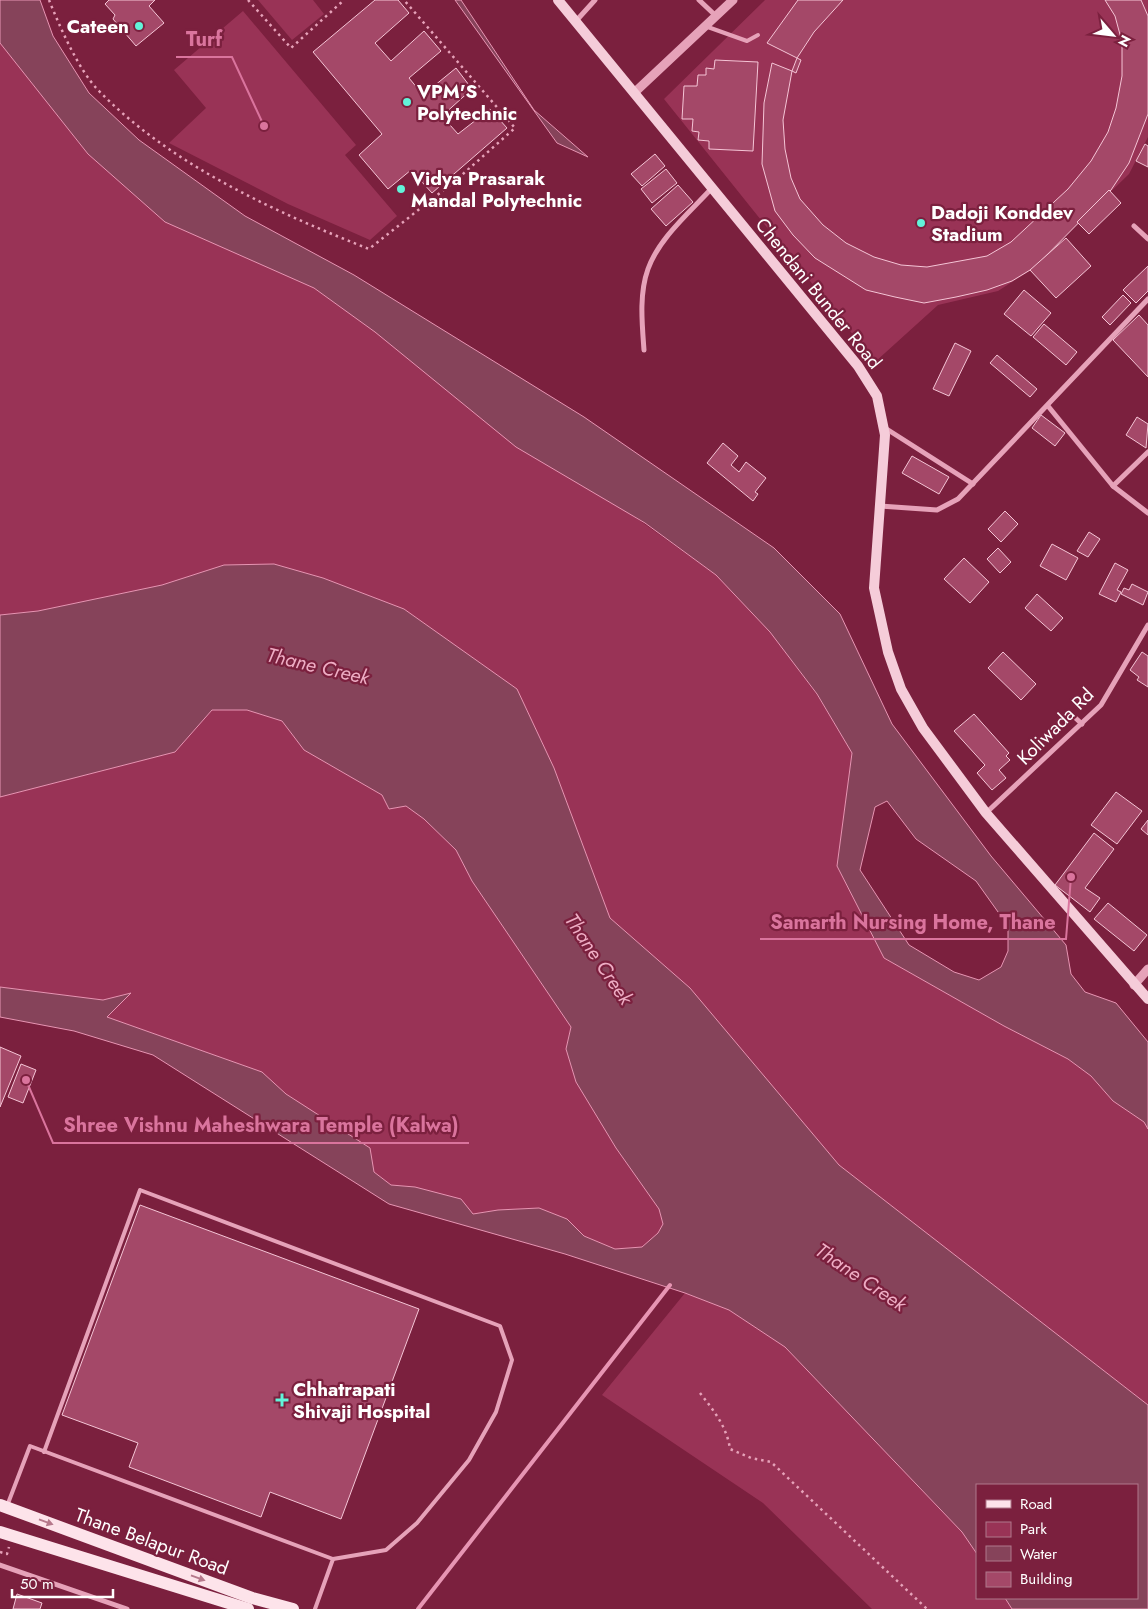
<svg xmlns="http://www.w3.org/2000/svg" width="1148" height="1609" font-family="Jost,sans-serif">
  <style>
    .green { fill: #993356 }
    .water { fill: #86435a; stroke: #e795b3; fill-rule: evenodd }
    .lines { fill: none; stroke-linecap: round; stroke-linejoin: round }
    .stream { stroke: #e795b3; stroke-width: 4 }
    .building { fill: #a44868; stroke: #f5c5d6 }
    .path { stroke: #e6a2b9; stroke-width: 2.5; stroke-dasharray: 2.5 4; stroke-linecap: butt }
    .service { stroke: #e6a2b9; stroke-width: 4 }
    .minor { stroke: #e6a2b9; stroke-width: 5 }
    .tertiary { stroke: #e6a2b9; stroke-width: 9 }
    .secondary { stroke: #f5ccd9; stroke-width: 10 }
    .primary { stroke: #fde3ea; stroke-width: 12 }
    .oneway { fill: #b6788b }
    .poi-dot { fill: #62f3d9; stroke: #7b203e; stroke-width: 2 }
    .labels { text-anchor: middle; stroke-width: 4.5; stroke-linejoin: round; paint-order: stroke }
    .poi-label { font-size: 19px; font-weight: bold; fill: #fff; stroke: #7b203e; text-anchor: start }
    .street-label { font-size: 19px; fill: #fff; stroke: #7b203e }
    .water-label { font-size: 20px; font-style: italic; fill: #eeadc4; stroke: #7b203e }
    .leader { fill: none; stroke: #da749d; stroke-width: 2 }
    .callout-dot { fill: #da749d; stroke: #7b203e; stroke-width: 2 }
    .callout-label { font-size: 20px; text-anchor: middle; font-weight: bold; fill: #da749d; stroke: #7b203e; stroke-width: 4.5; stroke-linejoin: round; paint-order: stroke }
  </style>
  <rect width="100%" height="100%" fill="#7b203e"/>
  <g class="green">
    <polygon points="258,0 313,0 324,14 292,40"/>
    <polygon points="765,0 1148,0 1148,137 1129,174 1028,272 998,291 938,305 875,362 664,99"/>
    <polygon points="243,11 356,145 345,155 397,216 370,240 288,204 169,143 206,108 174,70"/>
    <polygon points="0,43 88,154 246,256 314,288 716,575 770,632 817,695 852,753 837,866 884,958 1004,1026 1068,1059 1091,1076 1113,1101 1144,1122 1148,1129 1148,1405 839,1165 690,988 610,918 554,768 517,689 404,609 323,578 274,564 224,565 162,585 38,611 0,615"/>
    <polygon points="212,710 247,710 282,721 304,750 382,795 389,809 406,806 424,819 456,850 472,881 571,1027 566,1049 576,1082 616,1148 659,1209 663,1224 658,1233 642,1247 615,1249 584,1236 567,1219 539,1208 498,1210 473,1214 415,1187 391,1185 374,1172 321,1118 286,1094 262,1072 107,1017 130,993 103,1000 0,987 0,797 175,752"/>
    <polygon points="685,1293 729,1310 785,1347 962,1532 977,1554 977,1598 1005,1598 1012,1609 872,1609 763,1503 602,1395"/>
  </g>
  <g class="water">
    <path d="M0,0H40L53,36L89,93L139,140L245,216L354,275L584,417L774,548L840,614L892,724L991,856L1066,945L1071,974L1085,992L1116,1003L1148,1042V1129L1144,1122L1113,1101L1091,1076L1068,1059L1004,1026L884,958L837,866L852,753L817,694L770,632L716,575L645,523L516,447L375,332L314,288L165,222L88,154L0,43ZM887,801L916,839L976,881L1008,926V951L1001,967L979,980L954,972L909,945L860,870L875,807Z"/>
    <polygon points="455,0 461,0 534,110 588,157 557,143"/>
    <polygon points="274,564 323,578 404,609 517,689 554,768 610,918 690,988 839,1165 1148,1405 1148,1609 1012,1609 1005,1598 1137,1598 1137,1485 977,1485 977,1554 962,1532 785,1347 729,1310 685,1293 565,1254 389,1204 153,1055 74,1031 0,1017 0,987 103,1000 131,993 107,1017 262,1072 286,1094 370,1148 374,1172 391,1185 415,1187 461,1199 473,1214 498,1210 539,1208 567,1219 584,1236 615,1249 642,1247 658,1233 663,1224 659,1209 616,1148 576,1082 566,1049 571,1027 472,881 456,850 424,819 406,806 389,809 382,795 304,750 282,721 247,710 212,710 175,752 0,797 0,615 38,611 162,585 224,565"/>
  </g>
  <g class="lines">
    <polyline class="stream" points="418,1609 670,1285"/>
  </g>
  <g class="building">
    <polygon points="109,0 155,0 149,6 164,23 136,46 113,19 115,15 105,4"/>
    <polygon points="375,0 398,0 409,13 375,43 391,61 424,31 441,51 409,78 423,95 456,68 472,89 442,116 458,134 490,109 507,128 432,193 411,170 388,189 359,155 382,134 313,52"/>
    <polygon points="798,0 843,0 814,32 797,58 767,43"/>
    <polygon points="1105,0 1141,0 1148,16 1148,114 1129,163 1111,190 1035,267 1012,281 987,290 956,297 924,303 895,297 866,290 815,258 793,235 775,211 762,164 764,103 772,63 792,71 783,120 785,149 791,178 800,199 823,225 846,243 874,257 901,265 927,267 987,256 1011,242 1068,189 1091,161 1108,132 1116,108 1122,76 1122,42 1115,16"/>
    <polygon points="797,58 801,60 796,73 792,71"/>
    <polygon points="715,60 758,62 753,151 709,149 709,141 698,140 699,132 692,131 693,119 682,119 684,86 697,86 698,75 706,75 706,68 714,69"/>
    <polygon points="1145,144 1148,146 1148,167 1136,161"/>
    <polygon points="655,154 665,166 642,186 631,174"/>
    <polygon points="666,169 677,183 652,203 641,189"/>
    <polygon points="678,185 693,202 666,226 651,209"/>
    <polygon points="1109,190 1121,203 1089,234 1077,222"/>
    <polygon points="1066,238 1091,266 1056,298 1030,270"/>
    <polygon points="1148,266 1148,291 1136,303 1123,290"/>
    <polygon points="1024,290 1051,313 1031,336 1004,314"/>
    <polygon points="1123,295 1131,303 1110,325 1102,317"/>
    <polygon points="1139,315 1148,325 1148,377 1113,340"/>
    <polygon points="1044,324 1077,352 1066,365 1033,337"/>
    <polygon points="955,343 971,351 949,396 933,389"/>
    <polygon points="997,355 1037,389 1030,397 990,363"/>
    <polygon points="1041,415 1065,433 1055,446 1032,428"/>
    <polygon points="1137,417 1148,424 1146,448 1126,435"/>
    <polygon points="723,443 738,456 731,465 739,472 746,462 766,478 755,492 758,494 753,501 707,463"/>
    <polygon points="912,456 949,477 939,494 902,473"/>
    <polygon points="1005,511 1018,524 1001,542 988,529"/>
    <polygon points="1089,532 1100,539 1088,557 1077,551"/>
    <polygon points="1052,544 1078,558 1066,580 1040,566"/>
    <polygon points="998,548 1011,562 1000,573 987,559"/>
    <polygon points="964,558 989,582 970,603 944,579"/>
    <polygon points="1115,563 1128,570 1117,590 1121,592 1116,602 1099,594"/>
    <polygon points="1132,584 1148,592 1143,605 1121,594 1124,588 1129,590"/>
    <polygon points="1037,594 1063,618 1051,631 1025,608"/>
    <polygon points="1003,652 1036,684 1021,700 988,668"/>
    <polygon points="1142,652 1148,656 1148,687 1137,680 1139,677 1130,670"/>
    <polygon points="974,714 1009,753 1006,756 1010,760 999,770 1006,778 992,790 977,773 985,765 954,731"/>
    <polygon points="1116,792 1142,811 1117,844 1091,825"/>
    <polygon points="1148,820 1148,835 1141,829"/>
    <polygon points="1094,833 1114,849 1085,888 1100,898 1090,912 1055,885"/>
    <polygon points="1108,903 1147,935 1134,951 1094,919"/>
    <polygon points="0,1047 21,1056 0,1107"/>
    <polygon points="21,1064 36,1070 23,1103 8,1097"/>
    <polygon points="140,1205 419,1309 341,1519 270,1492 261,1517 129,1467 138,1443 62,1415"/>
    <polygon points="17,1594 42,1603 40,1609 13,1609"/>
  </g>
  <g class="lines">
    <g class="path">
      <path d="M49,0C60,27 78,69 98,90C171,165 273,211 369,249L455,181L515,128L404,0"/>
      <polyline points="248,0 291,48 344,0"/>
      <path d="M700,1393C714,1411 727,1427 730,1449L751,1458L771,1462L927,1609"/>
      <polyline points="0,1552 7,1554 9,1547"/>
    </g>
    <g class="service">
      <polyline points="705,26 747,41 758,35"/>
      <polyline points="44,1452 140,1190 500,1326 512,1360 496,1412 469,1460 417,1523 386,1550 333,1559"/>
      <polyline points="7,1506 30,1446 333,1559 315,1609"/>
    </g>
    <g class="minor">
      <polyline points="699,0 716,16"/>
      <polyline points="576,21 595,0"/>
      <polyline points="1134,226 1148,239"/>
      <path d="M644,350C642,323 639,294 648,269C659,238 690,212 712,188"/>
      <polyline points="1048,406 1113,486 1148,513"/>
      <polyline points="885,428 973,484"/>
      <polyline points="1113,486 1148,452"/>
      <polyline points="880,506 937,510 958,499 1148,299"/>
      <polyline points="1070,713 1082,724"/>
      <polyline points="986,813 1101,705 1148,625"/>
      <polyline points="0,1565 127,1609"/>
    </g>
    <g class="tertiary">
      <polyline points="634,93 733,0"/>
      <polyline points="1134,985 1148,969"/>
    </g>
    <polyline class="secondary" points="558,0 858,366 877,396 885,435 874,588 888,652 901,689 923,728 986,813 1148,999"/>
    <g class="primary">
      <polyline points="0,1505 252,1598 293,1609"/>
      <polyline points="0,1532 248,1609"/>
    </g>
  </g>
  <defs><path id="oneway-solid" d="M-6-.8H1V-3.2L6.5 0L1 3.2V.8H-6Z" transform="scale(1.25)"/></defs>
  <g class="oneway">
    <use href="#oneway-solid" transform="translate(46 1522) rotate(20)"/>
    <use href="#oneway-solid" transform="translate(198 1578) rotate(20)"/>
  </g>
  <g class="poi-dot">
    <circle cx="139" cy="26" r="5"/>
    <circle cx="407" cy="102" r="5"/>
    <circle cx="401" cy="189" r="5"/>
    <circle cx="921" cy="223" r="5"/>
    <path d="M279.5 1392.5h5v5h5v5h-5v5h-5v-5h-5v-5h5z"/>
  </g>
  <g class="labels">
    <g class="poi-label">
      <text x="129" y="33" text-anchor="end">Cateen</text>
      <text x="417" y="98">VPM'S<tspan x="417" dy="22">Polytechnic</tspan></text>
      <text x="411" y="185">Vidya Prasarak<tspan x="411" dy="22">Mandal Polytechnic</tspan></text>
      <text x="931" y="219">Dadoji Konddev<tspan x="931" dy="22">Stadium</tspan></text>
      <text x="293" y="1396">Chhatrapati<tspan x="293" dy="22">Shivaji Hospital</tspan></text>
    </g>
    <g class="street-label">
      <text transform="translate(819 293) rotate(51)" y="7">Chendani Bunder Road</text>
      <text transform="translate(1055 726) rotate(-45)" y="7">Koliwada Rd</text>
      <text transform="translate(152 1541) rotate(20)" y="7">Thane Belapur Road</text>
    </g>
    <g class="water-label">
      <text transform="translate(318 666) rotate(13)" y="7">Thane Creek</text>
      <text transform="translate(599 959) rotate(56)" y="7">Thane Creek</text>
      <text transform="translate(861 1277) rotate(34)" y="7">Thane Creek</text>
    </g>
  </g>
  <path class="leader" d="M264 126L232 57H176M1071 877L1066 939H760M26 1080L53 1143H469"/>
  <g class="callout-dot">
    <circle cx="264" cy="126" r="5"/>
    <circle cx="1071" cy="877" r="5"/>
    <circle cx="26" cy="1080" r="5"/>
  </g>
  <g class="callout-label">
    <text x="204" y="46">Turf</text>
    <text x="913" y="929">Samarth Nursing Home, Thane</text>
    <text x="261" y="1132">Shree Vishnu Maheshwara Temple (Kalwa)</text>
  </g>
  <rect x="976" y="1484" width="162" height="115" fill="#7b203e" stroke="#b0798b"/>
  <rect x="986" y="1500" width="25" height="8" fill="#fde3ea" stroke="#b0798b"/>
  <text x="1020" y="1509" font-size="15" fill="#ffffff">Road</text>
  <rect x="986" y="1522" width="25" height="15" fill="#993356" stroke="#b0798b"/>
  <text x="1020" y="1534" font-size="15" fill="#ffffff">Park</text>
  <rect x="986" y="1546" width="25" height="15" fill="#86435a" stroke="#b0798b"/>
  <text x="1020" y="1559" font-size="15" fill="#ffffff">Water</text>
  <rect x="986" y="1572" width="25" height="15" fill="#a44868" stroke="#b0798b"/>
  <text x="1020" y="1584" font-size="15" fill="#ffffff">Building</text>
  <g transform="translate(1113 35) rotate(118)" stroke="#7b203e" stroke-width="4" paint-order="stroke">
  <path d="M0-4L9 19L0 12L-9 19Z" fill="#ffffff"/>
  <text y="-8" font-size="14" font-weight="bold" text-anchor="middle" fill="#ffffff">N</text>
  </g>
  <path d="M12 1589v8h101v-8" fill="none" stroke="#ffffff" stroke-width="2.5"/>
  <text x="20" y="1589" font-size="15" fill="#ffffff" stroke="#7b203e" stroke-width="4" paint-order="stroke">50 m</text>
</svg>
